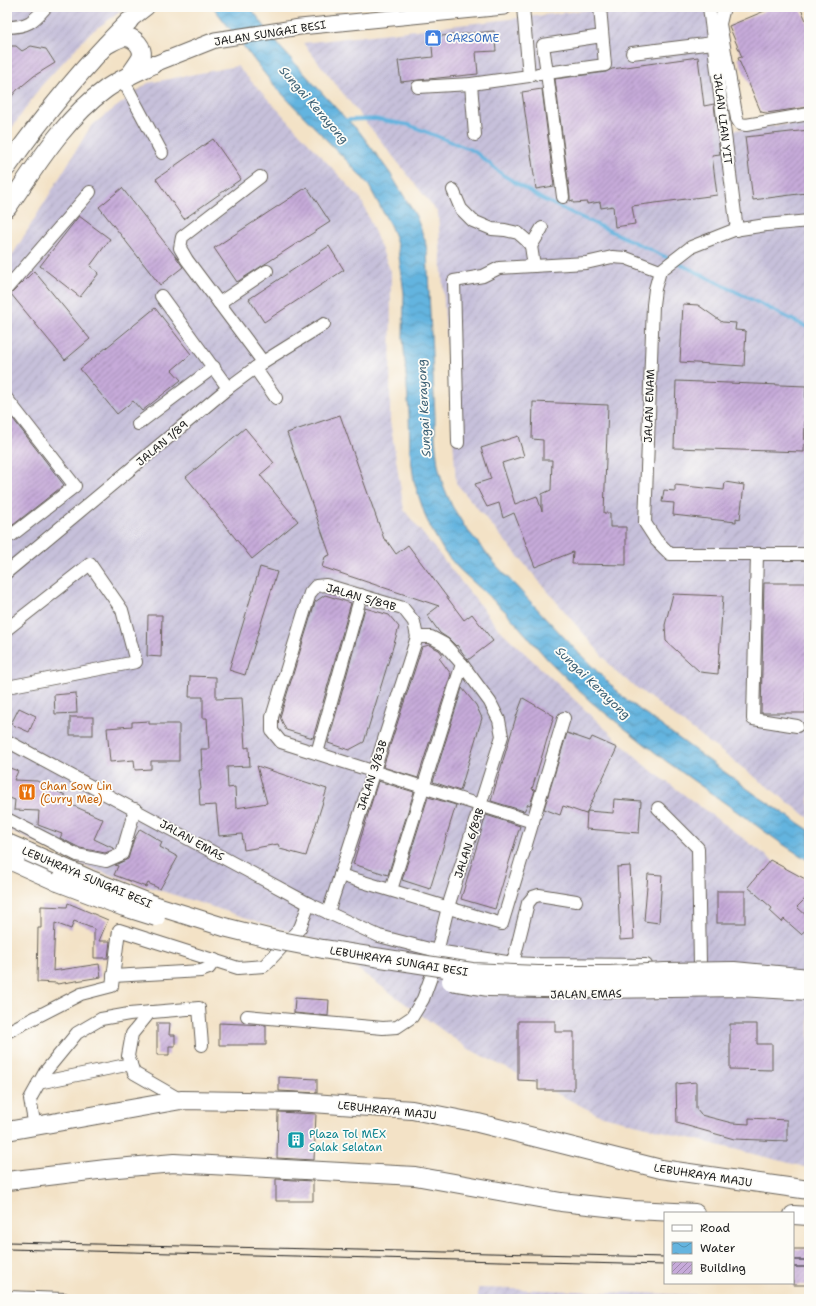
<svg xmlns="http://www.w3.org/2000/svg" width="816" height="1306" font-family="'Shantell Sans',sans-serif">
  <style>
    .industrial { fill: url(#industrial-furrows) }
    .water { fill: url(#water-waves); stroke: #40687e }
    .lines { fill: none; stroke-linecap: round; stroke-linejoin: round }
    .stream { stroke: #64b4df; stroke-width: 3.5 }
    .building { fill: url(#building-hatch) }
    .minor-casing { stroke: #676158; stroke-width: 14 }
    .major-casing { stroke: #676158; stroke-width: 17 }
    .highway-casing { stroke: #676158; stroke-width: 20 }
    .minor { stroke: #fff; stroke-width: 12 }
    .major { stroke: #fff; stroke-width: 15 }
    .highway { stroke: #fff; stroke-width: 18 }
    .tram { stroke: #1c1c1c; stroke-width: 1 }
    .highway-bridge-casing { stroke: #676158; stroke-width: 20; stroke-linecap: butt }
    .highway-bridge { stroke: #fff; stroke-width: 18 }
    .labels { text-anchor: middle; stroke-width: 3.5; stroke-linejoin: round; paint-order: stroke }
    .street-label { font-size: 11px; fill: #1c1c1c; stroke: #fdfcf7 }
    .shop-label { font-size: 11px; fill: #366cbe; stroke: #fdfcf7; text-anchor: start }
    .food-label { font-size: 11px; fill: #c56008; stroke: #fdfcf7; text-anchor: start }
    .culture-label { font-size: 11px; fill: #0d838f; stroke: #fdfcf7; text-anchor: start }
    .water-label { font-size: 12px; font-style: italic; fill: #3c6074; stroke: #fdfcf7 }
  </style>
  <defs>
    <pattern id="industrial-furrows" width="10" height="10" patternUnits="userSpaceOnUse"><rect width="10" height="10" fill="#c6c0da"/><path d="M-1 1l2-2M0 10L10 0M9 11l2-2" fill="none" stroke="#aaa4ba"/></pattern>
    <pattern id="water-waves" width="16" height="10" patternUnits="userSpaceOnUse"><rect width="16" height="10" fill="#64b4df"/><path d="M0 5q4-4 8 0t8 0" fill="none" stroke="#5292b4"/></pattern>
    <pattern id="building-hatch" width="6" height="6" patternUnits="userSpaceOnUse"><rect width="6" height="6" fill="#c6aad9"/><path d="M-1 1l2-2M0 6l6-6M5 7l2-2" fill="none" stroke="#a08aaf"/></pattern>
  </defs>
  <rect width="100%" height="100%" fill="#fdfcf7"/>
  <filter id="ink" filterUnits="userSpaceOnUse"><feTurbulence type="fractalNoise" baseFrequency=".025" numOctaves="2"/><feDisplacementMap in="SourceGraphic" scale="8" xChannelSelector="R" yChannelSelector="G"/><feConvolveMatrix kernelMatrix="1 2 1 2 8 2 1 2 1" color-interpolation-filters="sRGB"/></filter>
  <filter id="wash" filterUnits="userSpaceOnUse"><feTurbulence type="fractalNoise" baseFrequency=".012" numOctaves="4" result="noise"/><feDisplacementMap in="SourceGraphic" scale="16" xChannelSelector="R" yChannelSelector="G"/><feGaussianBlur stdDeviation="0.9" result="paint"/><feColorMatrix in="noise" values="0 0 0 0 0 0 0 0 0 0 0 0 0 0 0 0 0 1.4 0 .05"/><feComposite in="paint" operator="in"/></filter>
  <g filter="url(#wash)">
    <rect width="100%" height="100%" fill="#f3e2c6"/>
    <g class="industrial">
      <polygon points="7,7 127,7 90,33 41,86 7,135"/>
      <polygon points="613,7 713,7 733,130 809,122 809,818 616,672 456,483 438,213 303,43"/>
      <polygon points="237,66 361,199 391,272 390,421 404,510 498,628 644,765 794,876 809,881 809,1168 599,1115 467,1048 317,940 89,868 7,829 7,264 91,126 148,83"/>
      <polygon points="478,1288 735,1296 735,1299 478,1299"/>
    </g>
    <polygon class="water" points="213,7 250,7 281,48 346,119 359,131 390,173 416,216 425,240 427,251 435,416 435,439 438,465 443,485 452,506 465,527 497,566 575,649 625,699 756,795 809,830 809,861 781,843 666,761 590,701 549,661 506,612 458,568 445,553 434,534 426,518 419,497 414,481 410,451 409,413 403,337 404,293 398,249 395,237 390,225 368,184 349,163 286,98 268,78"/>
    <g class="lines">
      <g class="stream">
        <polyline points="343,120 375,119 409,125 474,151 503,175 542,199 670,259"/>
        <polyline points="676,262 809,328"/>
      </g>
    </g>
    <g id="blocks">
      <g class="building">
        <polygon points="774,7 800,7 809,27 809,107 766,113 761,112 738,58 742,57 729,26"/>
        <polygon points="494,31 496,51 476,52 478,74 418,80 401,82 398,61 433,57 431,37"/>
        <polygon points="7,46 16,46 22,51 31,46 46,49 55,63 34,76 17,90 7,102"/>
        <polygon points="698,57 704,106 714,104 720,154 712,155 717,195 632,206 635,224 615,227 613,206 601,208 600,202 587,204 587,202 573,203 573,200 570,201 570,196 555,79 606,72 612,69"/>
        <polygon points="542,89 554,186 536,189 522,92"/>
        <polygon points="809,130 809,183 805,184 806,193 753,200 745,137"/>
        <polygon points="213,139 241,179 184,219 156,179"/>
        <polygon points="307,187 330,222 237,282 214,248"/>
        <polygon points="122,188 176,257 183,267 160,285 99,207"/>
        <polygon points="79,216 110,239 90,266 99,273 80,297 40,266"/>
        <polygon points="329,246 344,270 264,322 249,299"/>
        <polygon points="34,271 90,339 65,360 11,294"/>
        <polygon points="683,304 698,305 722,322 736,323 735,330 746,331 744,366 680,362"/>
        <polygon points="155,308 191,354 172,370 181,380 142,411 133,401 117,414 80,369"/>
        <polygon points="676,381 806,386 804,452 674,448"/>
        <polygon points="533,402 608,405 604,513 610,513 610,527 626,527 626,565 572,564 573,552 535,567 514,513 503,518 499,503 487,507 475,484 491,479 481,448 518,436 524,456 502,463 515,504 537,496 542,511 542,494 551,490 552,460 543,460 543,440 532,439"/>
        <polygon points="7,411 64,485 13,525 7,523"/>
        <polygon points="340,415 384,539 387,541 396,554 408,545 464,620 472,614 493,641 468,660 457,645 456,646 449,639 440,633 427,615 439,606 322,567 325,557 330,555 287,433"/>
        <polygon points="245,428 274,463 260,475 298,521 252,559 186,477"/>
        <polygon points="725,482 744,485 740,519 736,518 736,522 673,515 674,503 662,502 664,490 675,491 675,485 724,490"/>
        <polygon points="260,567 277,572 245,675 229,670"/>
        <polygon points="764,583 807,583 806,713 761,713"/>
        <polygon points="673,594 723,596 718,674 700,672 666,641 665,625"/>
        <polygon points="325,595 351,603 313,738 286,730 280,717 315,602"/>
        <polygon points="365,608 389,615 399,627 364,742 349,750 328,743"/>
        <polygon points="148,615 162,615 161,657 147,656"/>
        <polygon points="429,645 439,650 443,655 439,658 451,674 418,778 383,767 422,647"/>
        <polygon points="190,676 216,677 216,699 242,698 245,748 249,747 250,766 227,767 228,788 235,787 236,808 267,803 257,766 327,789 306,856 280,849 278,844 244,850 242,834 219,836 216,805 200,806 199,789 201,789 199,770 202,770 201,749 209,749 207,718 203,718 203,697 189,697"/>
        <polygon points="462,688 476,705 482,718 460,791 433,782"/>
        <polygon points="76,693 77,713 55,714 54,695"/>
        <polygon points="523,698 554,716 532,789 535,790 530,805 528,804 524,811 491,801 516,717"/>
        <polygon points="19,708 36,716 29,732 11,724"/>
        <rect x="70" y="717" width="23" height="18"/>
        <polygon points="149,721 149,724 179,724 179,761 151,761 151,769 135,770 134,760 110,762 107,728 132,726 132,722"/>
        <polygon points="567,733 590,741 592,737 617,748 586,814 563,806 560,815 544,809"/>
        <polygon points="7,767 18,771 14,780 37,781 65,795 65,802 103,819 94,839 115,849 105,853 80,848 60,838 62,834 38,825 39,811 14,810 15,800 7,797"/>
        <polygon points="378,781 414,792 388,875 353,864"/>
        <polygon points="428,797 456,805 430,889 402,880"/>
        <polygon points="614,799 641,801 639,833 586,829 587,811 613,813"/>
        <polygon points="486,815 520,826 495,909 461,899"/>
        <polygon points="140,829 162,842 160,847 178,857 160,889 148,883 146,887 114,875 118,866 115,865 128,859 134,839"/>
        <polygon points="770,860 809,881 809,895 797,907 809,918 809,927 801,934 784,919 782,922 770,911 772,908 748,887"/>
        <polygon points="630,866 634,939 620,940 617,867"/>
        <polygon points="648,874 662,875 659,923 644,921"/>
        <rect x="717" y="891" width="28" height="32"/>
        <polygon points="68,903 108,920 99,941 110,941 108,958 94,958 94,929 74,921 71,929 55,923 53,971 99,964 101,977 57,984 57,983 37,982 38,928 41,928 41,906 67,907"/>
        <polygon points="295,998 329,1000 328,1016 294,1013"/>
        <polygon points="518,1021 555,1021 555,1032 574,1032 574,1090 538,1090 538,1081 518,1080"/>
        <polygon points="157,1023 170,1023 169,1035 175,1035 175,1046 169,1046 169,1055 157,1055"/>
        <polygon points="219,1023 266,1025 266,1045 219,1045"/>
        <polygon points="730,1024 757,1024 757,1044 772,1044 772,1070 730,1069"/>
        <polygon points="279,1077 317,1079 317,1093 279,1091"/>
        <polygon points="696,1082 696,1109 701,1115 732,1123 749,1124 749,1118 787,1120 787,1141 734,1139 677,1123 676,1084"/>
        <polygon points="278,1112 316,1114 314,1160 277,1158"/>
        <polygon points="276,1179 313,1181 313,1201 276,1201"/>
        <rect x="793" y="1249" width="16" height="36"/>
      </g>
    </g>
  </g>
  <g filter="url(#ink)">
    <use href="#blocks" fill-opacity="0" stroke="#676158" stroke-width="1"/>
    <g class="lines">
      <defs>
        <g id="minor">
          <polyline points="600,7 605,65 547,73 543,45 602,36"/>
          <polyline points="709,7 737,230"/>
          <polyline points="724,7 720,24 737,119 740,124 746,125 809,114"/>
          <path d="M7,27C27,27 33,22 46,7"/>
          <polyline points="632,53 713,43"/>
          <polyline points="538,74 547,73 563,197"/>
          <polyline points="123,80 162,153"/>
          <polyline points="471,84 475,135"/>
          <polyline points="418,87 471,84 529,76 523,7"/>
          <polyline points="260,177 182,237 180,248 187,260 263,362"/>
          <polyline points="453,190 461,209 473,221 492,229 505,230 518,233 526,240 531,246 534,266"/>
          <polyline points="809,221 766,225 734,230 691,247 660,271 655,289 653,305 645,523 656,540 670,554 809,554"/>
          <polyline points="531,246 542,228"/>
          <polyline points="7,288 90,192"/>
          <polyline points="161,296 228,388"/>
          <polyline points="219,303 267,271"/>
          <polyline points="255,368 276,398"/>
          <polyline points="7,399 75,486 12,535 7,530"/>
          <polyline points="138,424 214,367"/>
          <polyline points="458,443 454,281 483,276 499,268 586,263 612,257 626,258 660,271"/>
          <polyline points="757,554 753,719 797,726"/>
          <polyline points="7,572 228,388 263,362 324,324"/>
          <polyline points="7,629 90,564 122,610 136,662 7,687"/>
          <polyline points="7,741 309,904 379,936 437,951 513,963 534,964 646,965"/>
          <polyline points="317,753 361,595"/>
          <polyline points="658,808 698,848 700,965"/>
          <polyline points="7,819 77,855 106,861 122,854 135,809"/>
          <polyline points="340,875 502,924 564,718"/>
          <polyline points="391,890 462,664"/>
          <polyline points="328,913 417,637"/>
          <polyline points="513,963 528,903 533,897 539,895 576,901"/>
          <polyline points="113,976 201,971 209,968 215,960"/>
          <polyline points="150,1012 132,1034 128,1056 134,1073 181,1100"/>
          <polyline points="247,1016 383,1028 397,1027 412,1017 423,999 431,977 448,907 502,736 499,720 490,702 462,664 444,644 431,637 417,637 414,622 403,608 326,585 316,586 310,593 272,717 272,731 281,742 533,822"/>
          <polyline points="7,1032 81,994 112,986 119,930 238,968 264,966 300,928 309,904"/>
          <polyline points="38,1083 131,1064"/>
          <polyline points="35,1127 30,1099 45,1072 77,1033 101,1019 129,1014 199,1008 202,1045"/>
          <polyline points="7,1297 64,1299"/>
        </g>
        <g id="major">
          <polyline points="129,21 147,7"/>
          <polyline points="152,65 215,40 300,27 504,7"/>
        </g>
        <g id="highway">
          <path d="M106,45C112,42 118,38 124,37C134,36 145,48 141,58C138,64 133,70 129,76"/>
          <path d="M7,167C44,115 84,66 129,21"/>
          <path d="M7,208C36,166 64,119 106,89C120,79 137,72 152,65"/>
          <polyline points="7,843 28,852"/>
          <polyline points="7,859 58,882"/>
          <polyline points="7,1131 181,1100 298,1102 412,1110 478,1123 661,1169 809,1190"/>
          <polyline points="7,1181 106,1169 174,1163 415,1176 561,1202 634,1210 695,1213"/>
          <polyline points="793,1215 809,1216"/>
        </g>
      </defs>
      <use href="#minor" class="minor-casing"/>
      <use href="#major" class="major-casing"/>
      <use href="#highway" class="highway-casing"/>
      <use href="#minor" class="minor"/>
      <use href="#major" class="major"/>
      <use href="#highway" class="highway"/>
      <g class="tram">
        <polyline points="7,1242 665,1257"/>
        <polyline points="7,1249 665,1265"/>
        <polyline points="793,1260 809,1260"/>
        <polyline points="793,1267 809,1267"/>
      </g>
      <defs>
        <g id="highway-bridge">
          <polyline points="28,852 89,879 157,906 224,927 276,940 323,949 472,972 538,975 610,975 665,972 734,971 809,978"/>
          <polyline points="58,882 124,907 156,917"/>
          <polyline points="451,981 489,987 598,989 740,987 809,991"/>
        </g>
      </defs>
      <use href="#highway-bridge" class="highway-bridge-casing"/>
      <use href="#highway-bridge" class="highway-bridge"/>
    </g>
  </g>
  <defs>
    <symbol id="shop-square" viewBox="-11 -11 22 22"><rect x="-9" y="-9" width="18" height="18" rx="4" fill="#3f7fe0" stroke="#fdfcf7"/><path d="M-5-2.5h2.3a2.7 3.5 0 0 1 5.4 0H5L5.5 6h-11ZM-1.5-2.5h3a1.5 2.3 0 0 0-3 0Z" fill="#fff"/></symbol>
    <symbol id="restaurant-square" viewBox="-11 -11 22 22"><rect x="-9" y="-9" width="18" height="18" rx="4" fill="#e8710a" stroke="#fdfcf7"/><path d="M-5-6h1v4h1v-4h1v4h1v-4h1v5L-1.5 .5V6h-2V.5L-5-1ZM5-6V6H3V1.5H1.5Q1.5-4 5-6Z" fill="#fff"/></symbol>
    <symbol id="building-square" viewBox="-11 -11 22 22"><rect x="-9" y="-9" width="18" height="18" rx="4" fill="#0f9aa8" stroke="#fdfcf7"/><path d="M-4-6H4V6H1V3H-1V6H-4ZM-2.5-4.3h1.7v1.8h-1.7ZM.8-4.3h1.7v1.8H.8ZM-2.5-1h1.7V.8h-1.7ZM.8-1h1.7V.8H.8Z" fill="#fff"/></symbol>
  </defs>
  <g fill-rule="evenodd">
    <use href="#shop-square" x="423" y="28" width="20" height="20"/>
    <use href="#restaurant-square" x="17" y="782" width="20" height="20"/>
    <use href="#building-square" x="286" y="1130" width="20" height="20"/>
  </g>
  <g class="labels">
    <g class="street-label">
      <text transform="translate(270 33) rotate(-9)" y="4">JALAN SUNGAI BESI</text>
      <text transform="translate(723 119) rotate(83)" y="4">JALAN LIAN YIT</text>
      <text transform="translate(649 406) rotate(-88)" y="4">JALAN ENAM</text>
      <text transform="translate(162 443) rotate(-40)" y="4">JALAN 1/89</text>
      <text transform="translate(361 597) rotate(16)" y="4">JALAN 5/89B</text>
      <text transform="translate(372 775) rotate(-72)" y="4">JALAN 3/83B</text>
      <text transform="translate(192 840) rotate(29)" y="4">JALAN EMAS</text>
      <text transform="translate(469 843) rotate(-72)" y="4">JALAN 6/89B</text>
      <text transform="translate(87 877) rotate(23)" y="4">LEBUHRAYA SUNGAI BESI</text>
      <text transform="translate(399 961) rotate(9)" y="4">LEBUHRAYA SUNGAI BESI</text>
      <text transform="translate(586 994) rotate(-1)" y="4">JALAN EMAS</text>
      <text transform="translate(387 1110) rotate(6)" y="4">LEBUHRAYA MAJU</text>
      <text transform="translate(703 1175) rotate(9)" y="4">LEBUHRAYA MAJU</text>
    </g>
    <g class="shop-label">
      <text x="446" y="42">CARSOME</text>
    </g>
    <g class="food-label">
      <text x="40" y="790">Chan Sow Lin<tspan x="40" dy="13">(Curry Mee)</tspan></text>
    </g>
    <g class="culture-label">
      <text x="309" y="1138">Plaza Tol MEX<tspan x="309" dy="13">Salak Selatan</tspan></text>
    </g>
    <g class="water-label">
      <text transform="translate(314 105) rotate(49)" y="4">Sungai Kerayong</text>
      <text transform="translate(424 408) rotate(-93)" y="4">Sungai Kerayong</text>
      <text transform="translate(593 683) rotate(44)" y="4">Sungai Kerayong</text>
    </g>
  </g>
  <rect width="816" height="1306" fill="none" stroke="#fdfcf7" stroke-width="24"/>
  <rect x="664" y="1212" width="130" height="72" fill="#fdfcf7" stroke="#a3a29f"/>
  <rect x="672" y="1225" width="20" height="6" fill="#ffffff" stroke="#a3a29f"/>
  <text x="700" y="1232" font-size="12" fill="#1c1c1c">Road</text>
  <rect x="672" y="1242" width="20" height="12" fill="url(#water-waves)" stroke="#a3a29f"/>
  <text x="700" y="1252" font-size="12" fill="#1c1c1c">Water</text>
  <rect x="672" y="1262" width="20" height="12" fill="url(#building-hatch)" stroke="#a3a29f"/>
  <text x="700" y="1272" font-size="12" fill="#1c1c1c">Building</text>
</svg>
